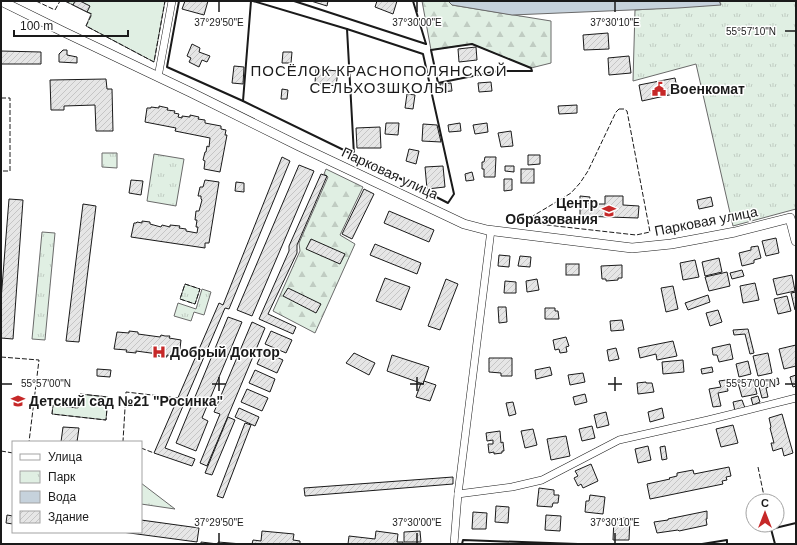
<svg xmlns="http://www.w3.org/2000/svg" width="797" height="545" font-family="Helvetica,sans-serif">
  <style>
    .green { fill: #e0efe3; stroke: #6a6a6a }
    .forest { fill: url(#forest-firs); stroke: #6a6a6a }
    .park { fill: url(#park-tufts); stroke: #6a6a6a }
    .water { fill: #c6d2dc; stroke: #6a6a6a }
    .building { fill: url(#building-hatch); stroke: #1a1a1a }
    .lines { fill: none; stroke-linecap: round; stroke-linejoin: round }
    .minor-casing { stroke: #1a1a1a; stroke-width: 8 }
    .tertiary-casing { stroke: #1a1a1a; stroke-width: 10 }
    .minor { stroke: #fff; stroke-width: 7 }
    .tertiary { stroke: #fff; stroke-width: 9 }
    .fence { stroke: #1a1a1a; stroke-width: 1; stroke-dasharray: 5 2; stroke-linecap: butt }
    .wall { stroke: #1a1a1a; stroke-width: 2 }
    .ticks { fill: none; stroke: #1a1a1a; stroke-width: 1.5 }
    .labels { text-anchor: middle; stroke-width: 3; stroke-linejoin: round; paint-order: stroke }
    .poi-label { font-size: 14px; font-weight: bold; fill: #1a1a1a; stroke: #fff; text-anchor: start }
    .street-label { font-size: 14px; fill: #1a1a1a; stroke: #fff }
    .neighbourhood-label { font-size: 15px; letter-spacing: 1px; fill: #1a1a1a; stroke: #fff }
    .ticks-label { font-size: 10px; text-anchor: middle; fill: #1a1a1a; stroke: #fff; stroke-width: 3; stroke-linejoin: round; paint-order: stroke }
  </style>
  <defs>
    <pattern id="forest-firs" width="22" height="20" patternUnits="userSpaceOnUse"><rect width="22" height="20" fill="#e0efe3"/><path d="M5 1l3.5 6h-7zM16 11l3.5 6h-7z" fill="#c0ccc2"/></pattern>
    <pattern id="park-tufts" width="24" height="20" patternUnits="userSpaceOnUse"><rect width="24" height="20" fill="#e0efe3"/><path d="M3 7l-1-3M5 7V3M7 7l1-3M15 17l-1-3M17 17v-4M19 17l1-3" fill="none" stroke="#c0ccc2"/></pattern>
    <pattern id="building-hatch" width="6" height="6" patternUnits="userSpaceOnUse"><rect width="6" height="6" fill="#e6e6e6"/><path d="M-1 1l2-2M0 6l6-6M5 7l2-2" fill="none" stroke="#c5c5c5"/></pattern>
  </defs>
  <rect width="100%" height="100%" fill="#fff"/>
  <g class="green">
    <polygon points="65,1 165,1 154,62 86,26 91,14"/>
    <polygon points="80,394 108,397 106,420 52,414 53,405 78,408"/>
  </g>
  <g class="forest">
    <polygon points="422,1 448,1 452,5 551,21 551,63 531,68 472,44 431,50"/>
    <polygon points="326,169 363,187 340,235 355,244 315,333 273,311 300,251 299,243 328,177 324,174"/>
  </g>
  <g class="park">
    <polygon points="719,1 796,1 796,209 733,226 696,64 633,81 635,10 721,4"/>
    <polygon points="102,153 117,153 117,168 102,167"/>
    <polygon points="154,154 184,159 176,206 147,201"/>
    <polygon points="42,232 55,233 45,340 32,339"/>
    <polygon points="185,284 200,289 195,304 180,299"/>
    <polygon points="202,289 211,292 204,315 194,312 191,321 174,316 178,303 196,309"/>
    <polygon points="141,483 175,509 141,504"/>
  </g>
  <polygon class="water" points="448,1 719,1 721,5 678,8 512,15 452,5"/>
  <g class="building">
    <polygon points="75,1 80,1 90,6 87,12 73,5"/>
    <polygon points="185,1 208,1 204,15 182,9"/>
    <polygon points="311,1 328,1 327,6"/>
    <polygon points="377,1 397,1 393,14 375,7"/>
    <polygon points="608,33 609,49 584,50 583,35"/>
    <polygon points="192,44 200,48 199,52 210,56 207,62 202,60 199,67 189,62 191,58 187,56"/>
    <polygon points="476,47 477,60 459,62 458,49"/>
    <polygon points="63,50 67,50 67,55 77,57 77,63 59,62 59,54"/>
    <polygon points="1,51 41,52 41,64 1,64"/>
    <polygon points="283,52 292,52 291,63 282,63"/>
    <polygon points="629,56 631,73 609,75 608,58"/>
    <polygon points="234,66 244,67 243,84 232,83"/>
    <polygon points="316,69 338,71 336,86 315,83"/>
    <polygon points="675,78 678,93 642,101 639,85"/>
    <polygon points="106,79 107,89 112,89 113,131 96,131 95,105 64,106 64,110 51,110 50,80"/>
    <polygon points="491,82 492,91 479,92 478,83"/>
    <polygon points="451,83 452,91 441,92 440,84"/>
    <polygon points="282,89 288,90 287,99 281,99"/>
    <polygon points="407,94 415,95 413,109 405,108"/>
    <polygon points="577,105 577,113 559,114 558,106"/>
    <polygon points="159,106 168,108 167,110 175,111 174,113 179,114 178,117 182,118 182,116 190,117 190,115 199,117 198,119 205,120 205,123 221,126 221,129 226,130 225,135 227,135 220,172 204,169 205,161 203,160 205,152 206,152 207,146 209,147 210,138 175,131 176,128 145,122 147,108 151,108 151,107 159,108"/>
    <polygon points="386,123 399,123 398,135 385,134"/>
    <polygon points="460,123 461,131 449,132 448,125"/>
    <polygon points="487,123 488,132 475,134 473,125"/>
    <polygon points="423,124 437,125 441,142 422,141"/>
    <polygon points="380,127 381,148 357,148 356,128"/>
    <polygon points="511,131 513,146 501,147 498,133"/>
    <polygon points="409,149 419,151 416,164 406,161"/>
    <polygon points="528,155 540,155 540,164 528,165"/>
    <polygon points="282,157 290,161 229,309 225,308 165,448 195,459 192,466 154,453 219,303 223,305"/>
    <polygon points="485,157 496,157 495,177 484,177 484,169 482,169 482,162 484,162"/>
    <polygon points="299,165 314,171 252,316 237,310"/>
    <polygon points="443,166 445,187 427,189 425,167"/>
    <polygon points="505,166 514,166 514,172 505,171"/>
    <rect x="521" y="169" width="13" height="14"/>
    <polygon points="472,172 474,180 466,181 465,174"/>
    <polygon points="321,174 327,176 297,245 297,253 268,314 296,327 293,334 259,319 289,251 289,246"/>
    <polygon points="504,179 512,179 512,190 504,191"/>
    <polygon points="131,180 143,181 141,195 129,193"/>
    <polygon points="205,180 219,182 209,243 205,243 205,248 131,237 134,223 136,223 137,222 142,223 142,221 150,222 150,224 161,227 162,225 170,227 170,225 180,226 179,228 186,229 186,231 197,233 198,227 196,227 197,220 195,220 196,211 199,211 202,200 201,199 201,196 198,196 200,187 203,187"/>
    <polygon points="236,182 244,183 244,192 235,191"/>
    <polygon points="364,189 374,194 352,239 342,234"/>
    <polygon points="580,196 590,197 589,204 605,204 605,196 623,196 623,205 639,206 638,218 580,216"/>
    <polygon points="711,197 713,206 699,209 697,200"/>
    <polygon points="9,199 23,200 13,339 1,338 1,300"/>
    <polygon points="83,204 96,206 79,342 66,341"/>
    <polygon points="389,211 434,230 429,242 384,223"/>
    <polygon points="776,238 779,253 766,256 762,241"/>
    <polygon points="311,239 345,254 340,264 306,249"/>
    <polygon points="375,244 421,263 417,274 370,255"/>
    <polygon points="758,246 761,258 754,260 754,263 742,266 739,253 751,250 751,247"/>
    <polygon points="499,255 510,256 509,267 498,266"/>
    <polygon points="520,256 531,257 530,267 518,266"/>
    <polygon points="719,258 722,272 705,276 702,262"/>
    <polygon points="695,260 699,277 683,280 680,263"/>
    <rect x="566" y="264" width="13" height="11"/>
    <polygon points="622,265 622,278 618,278 618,280 606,281 606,279 602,279 601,266"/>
    <polygon points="742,270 744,276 732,279 730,273"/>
    <polygon points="727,272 730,286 709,291 705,277"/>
    <polygon points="792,275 795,291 777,295 773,279"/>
    <polygon points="385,278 410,287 401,310 376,301"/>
    <polygon points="446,279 458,284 440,330 428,326"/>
    <polygon points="537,279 539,290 527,292 526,281"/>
    <polygon points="505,281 516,282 516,293 504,293"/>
    <polygon points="755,283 759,300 743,303 740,286"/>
    <polygon points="673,286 678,309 666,312 661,288"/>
    <polygon points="288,288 321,304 316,313 283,296"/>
    <polygon points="796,292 796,309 795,310 791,293"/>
    <polygon points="708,295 710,302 688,310 685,303"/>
    <polygon points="787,296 791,311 778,314 774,299"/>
    <polygon points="498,307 506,307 507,322 499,323"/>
    <polygon points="545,308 555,308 555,311 558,311 559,319 545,319"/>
    <polygon points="718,310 722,322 710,326 706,313"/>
    <polygon points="228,317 242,322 202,418 208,421 196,451 176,443"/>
    <polygon points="622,320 624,330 611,331 610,321"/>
    <polygon points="252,322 265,328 207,466 200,463 220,414 214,412"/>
    <polygon points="748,329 754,353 750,354 745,334 734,335 733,330"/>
    <polygon points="129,331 138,332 138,334 160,337 161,335 165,336 170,336 169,338 181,340 179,357 167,355 167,357 158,356 158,354 136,351 136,353 126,352 127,350 114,349 117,332 129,333"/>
    <polygon points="271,331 292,340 286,353 265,344"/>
    <polygon points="566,337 569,346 566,347 567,352 560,353 559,349 555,350 553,340"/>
    <polygon points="673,341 677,356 657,360 656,354 640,358 638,348"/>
    <polygon points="730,344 733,359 719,362 717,355 713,355 712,348"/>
    <polygon points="796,345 796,366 784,369 779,349"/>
    <polygon points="616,348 619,359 609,361 607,350"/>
    <polygon points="263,351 283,360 277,373 257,364"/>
    <polygon points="354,353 375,363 369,375 346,363"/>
    <polygon points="768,353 772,373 758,376 753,356"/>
    <polygon points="392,355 429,367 423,384 387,371"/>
    <polygon points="489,358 512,358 512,376 501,376 501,373 489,372"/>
    <polygon points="683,360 684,372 663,374 662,362"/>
    <polygon points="748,361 751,374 739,377 736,364"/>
    <polygon points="550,367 552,375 536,379 535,370"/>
    <polygon points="712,367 713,372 702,374 701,369"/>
    <polygon points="97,369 111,370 110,377 97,376"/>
    <polygon points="255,370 275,379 270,392 249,383"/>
    <polygon points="583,373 585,382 570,385 568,375"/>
    <polygon points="796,375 796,386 793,387 790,377"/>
    <polygon points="778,378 779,384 766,388 768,397 762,398 758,383"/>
    <polygon points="753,379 757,394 742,397 738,383"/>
    <polygon points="726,380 728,391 718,393 721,406 713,407 709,389 721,387 719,381"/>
    <polygon points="424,381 436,385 430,401 416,397 421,383 423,384"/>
    <polygon points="646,382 646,383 652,383 654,392 638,394 637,383"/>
    <polygon points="247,389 268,398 262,411 241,402"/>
    <polygon points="585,394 587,402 575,405 573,397"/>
    <polygon points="758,396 760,402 753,405 751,398"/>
    <polygon points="742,400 745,408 735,411 733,402"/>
    <polygon points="513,402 516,414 509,416 506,403"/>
    <polygon points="239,408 259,417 255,426 235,417"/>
    <polygon points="662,408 664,418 650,422 648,412"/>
    <polygon points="606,412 609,425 597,428 594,415"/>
    <polygon points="782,414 793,453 784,456 782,448 773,451 771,443 774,443 770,428 771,427 769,418"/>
    <polygon points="228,417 235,420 212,475 205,473"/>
    <polygon points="245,423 251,425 223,498 217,496"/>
    <polygon points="733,425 738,443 721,447 716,429"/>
    <polygon points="592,426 595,438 582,441 579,429"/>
    <polygon points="63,427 79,428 77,442 61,442"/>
    <polygon points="533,429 537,445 525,448 521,431"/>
    <polygon points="500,431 501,443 503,442 504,451 502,451 502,453 494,454 494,452 489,453 488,444 493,444 493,440 487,441 486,433"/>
    <polygon points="566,436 570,456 551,460 547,439"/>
    <polygon points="648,446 651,460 638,463 635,449"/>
    <polygon points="665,446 667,459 662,460 660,447"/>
    <polygon points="591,464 598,481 583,488 581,484 578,486 574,478 578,476 575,471"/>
    <polygon points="729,467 731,476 726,477 727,480 722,481 723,484 650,499 647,484 670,479 669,478 677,476 677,473 693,470 694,474"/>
    <polygon points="453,477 453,484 305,496 304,488"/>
    <polygon points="539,488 554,490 554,495 559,495 558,503 553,503 552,507 537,506"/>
    <polygon points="590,495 605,497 603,514 585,512 586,501 589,501"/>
    <polygon points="496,506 509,507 508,523 495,522"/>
    <polygon points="707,511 707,519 706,519 707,525 679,531 678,530 657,533 654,522 668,520 668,519"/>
    <polygon points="473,512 487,513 486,529 472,529"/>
    <polygon points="7,515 13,516 13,524 6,523"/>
    <polygon points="546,515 561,516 560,531 545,530"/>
    <polygon points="614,518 630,518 629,540 613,540"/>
    <polygon points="141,520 199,528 197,542 122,532 141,532"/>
    <polygon points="262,531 294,534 293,540 300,541 300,544 252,544 253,540 261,541"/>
    <polygon points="376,531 398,534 397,542 403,542 403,544 348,544 349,536 375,539"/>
    <polygon points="420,531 421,542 404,542 404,532"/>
    <polygon points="201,542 218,544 218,542 242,544 201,544"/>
  </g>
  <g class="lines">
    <defs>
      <g id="minor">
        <polyline points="158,77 172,1"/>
        <polyline points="458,494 512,487 542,480 619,440 708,420 796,398"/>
        <polyline points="454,544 458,494 491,230"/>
      </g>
      <polyline id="tertiary" points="1,1 64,32 190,92 299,146 464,224 487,230 632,248 671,244 698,239 735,232 790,218 796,241"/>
    </defs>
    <use href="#minor" class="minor-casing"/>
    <use href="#tertiary" class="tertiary-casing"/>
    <use href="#minor" class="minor"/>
    <use href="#tertiary" class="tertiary"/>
    <g class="fence">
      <polyline points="36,1 55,10 60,1"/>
      <polyline points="65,1 73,5"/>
      <polyline points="87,12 92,14 86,26 154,62 165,1"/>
      <polyline points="1,98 10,98 10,171 1,171"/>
      <polygon points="619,109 624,109 627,111 650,232 636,235 529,223 533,216 571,193 580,183 588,171 616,112"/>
      <polygon points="185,284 200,289 195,304 180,299"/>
      <polyline points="1,357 39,360 29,442"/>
      <polygon points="80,394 108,397 106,420 52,414 53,405 78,408"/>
      <polyline points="124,442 123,441 126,392 178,398"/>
      <polyline points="141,448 154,453"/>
      <polyline points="1,451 13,453"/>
      <polyline points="758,467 765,501"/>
      <polyline points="770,525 771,529"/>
    </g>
    <g class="wall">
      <polyline points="179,1 167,67 243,101 354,155 448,203 454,194 423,54 347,29"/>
      <polyline points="253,1 347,29 354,155"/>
      <polyline points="294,1 426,44"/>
      <polyline points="413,1 426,44"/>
      <polygon points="472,44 531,68 532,71 498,71 438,83 431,50"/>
      <polyline points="243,101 251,1"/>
      <polyline points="462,544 463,540 578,544"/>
      <polyline points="702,544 727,540 727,544"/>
      <polyline points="775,544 771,529 796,523"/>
    </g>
  </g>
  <path class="ticks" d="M219,2V12M417,2V12M615,2V12M785,31H795M219,377V391M417,377V391M615,377V391M2,384H12M212,384H226M410,384H424M608,384H622M785,384H795M219,533V543M417,533V543M615,533V543"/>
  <defs>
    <symbol id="civic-bare" viewBox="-9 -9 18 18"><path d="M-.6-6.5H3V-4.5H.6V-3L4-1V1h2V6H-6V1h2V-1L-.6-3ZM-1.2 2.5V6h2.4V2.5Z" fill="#c62828" stroke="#fff" stroke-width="2.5" paint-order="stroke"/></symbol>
    <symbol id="school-bare" viewBox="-9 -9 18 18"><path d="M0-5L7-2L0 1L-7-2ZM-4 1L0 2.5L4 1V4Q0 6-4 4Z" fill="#c62828" stroke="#fff" stroke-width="2.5" paint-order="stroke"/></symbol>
    <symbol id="hospital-bare" viewBox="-9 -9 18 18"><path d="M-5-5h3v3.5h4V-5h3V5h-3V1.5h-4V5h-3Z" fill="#c62828" stroke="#fff" stroke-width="2.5" paint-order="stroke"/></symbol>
  </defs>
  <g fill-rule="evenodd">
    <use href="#civic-bare" x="649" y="79" width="20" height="20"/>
    <use href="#school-bare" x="599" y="201" width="20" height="20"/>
    <use href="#hospital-bare" x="149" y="342" width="20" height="20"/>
    <use href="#school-bare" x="8" y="391" width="20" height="20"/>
  </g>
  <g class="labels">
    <g class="poi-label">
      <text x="670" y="94">Военкомат</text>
      <text x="598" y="208" text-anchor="end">Центр<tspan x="598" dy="16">Образования</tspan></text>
      <text x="170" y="357">Добрый Доктор</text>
      <text x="29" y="406">Детский сад №21 "Росинка"</text>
    </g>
    <g class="street-label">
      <text transform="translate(390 173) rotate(25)" y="5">Парковая улица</text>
      <text transform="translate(706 221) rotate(-11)" y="5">Парковая улица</text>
    </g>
    <g class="neighbourhood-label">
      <text x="379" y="76">ПОСЁЛОК КРАСНОПОЛЯНСКОЙ<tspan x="379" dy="17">СЕЛЬХОЗШКОЛЫ</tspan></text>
    </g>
  </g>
  <g class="ticks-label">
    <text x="219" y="26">37°29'50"E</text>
    <text x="417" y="26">37°30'00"E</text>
    <text x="615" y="26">37°30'10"E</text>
    <text x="751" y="35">55°57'10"N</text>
    <text x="46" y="387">55°57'00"N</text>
    <text x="751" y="387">55°57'00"N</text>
    <text x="219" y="526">37°29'50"E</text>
    <text x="417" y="526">37°30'00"E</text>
    <text x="615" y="526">37°30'10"E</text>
  </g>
  <rect width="797" height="545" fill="none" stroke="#1a1a1a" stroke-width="4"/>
  <rect x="12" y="441" width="130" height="92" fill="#ffffff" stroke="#a3a3a3"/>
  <rect x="20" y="454" width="20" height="6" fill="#ffffff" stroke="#a3a3a3"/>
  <text x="48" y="461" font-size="12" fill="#1a1a1a">Улица</text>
  <rect x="20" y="471" width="20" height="12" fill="url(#park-tufts)" stroke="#a3a3a3"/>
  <text x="48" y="481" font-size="12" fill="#1a1a1a">Парк</text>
  <rect x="20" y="491" width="20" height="12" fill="#c6d2dc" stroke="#a3a3a3"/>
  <text x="48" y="501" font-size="12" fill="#1a1a1a">Вода</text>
  <rect x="20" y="511" width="20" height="12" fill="url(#building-hatch)" stroke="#a3a3a3"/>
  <text x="48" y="521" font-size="12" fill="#1a1a1a">Здание</text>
  <g transform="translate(765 513)"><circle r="19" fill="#ffffff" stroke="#a3a3a3"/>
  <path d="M0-3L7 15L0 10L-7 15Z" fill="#c62828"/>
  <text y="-6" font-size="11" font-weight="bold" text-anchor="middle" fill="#1a1a1a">С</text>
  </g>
  <path d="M14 30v6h114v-6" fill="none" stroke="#1a1a1a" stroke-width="2"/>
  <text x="20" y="30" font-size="12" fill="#1a1a1a" stroke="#ffffff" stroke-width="3" paint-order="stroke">100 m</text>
</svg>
